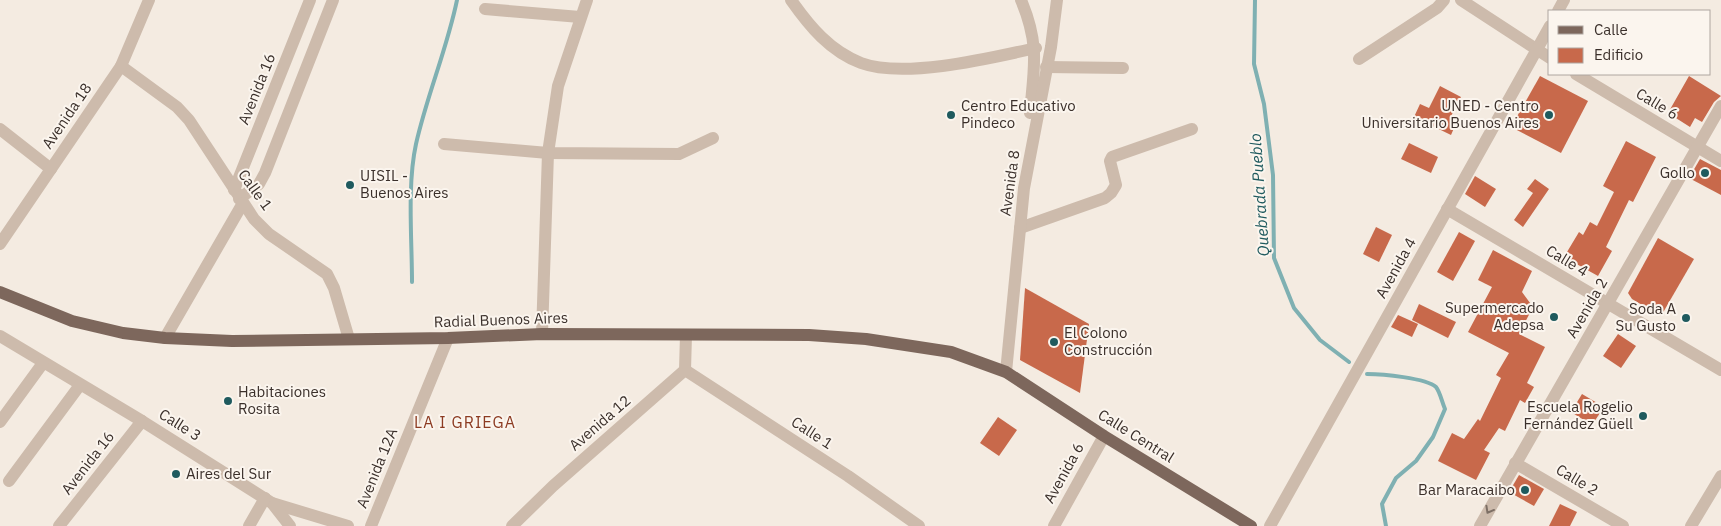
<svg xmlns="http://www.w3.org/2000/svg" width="1721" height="526" font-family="'IBM Plex Sans',sans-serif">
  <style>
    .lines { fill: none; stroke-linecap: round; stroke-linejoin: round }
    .stream { stroke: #7fb0b2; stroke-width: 4 }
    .building { fill: #c8694b }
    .minor { stroke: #cdbbac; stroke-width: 12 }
    .major { stroke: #7d675c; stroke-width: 12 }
    .oneway { stroke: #7d6f65 }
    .poi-dot { fill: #1f5a5e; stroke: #fbf5ee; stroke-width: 2 }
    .labels { text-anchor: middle; stroke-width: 4; stroke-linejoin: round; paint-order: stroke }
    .street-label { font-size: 15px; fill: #3b302b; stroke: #fbf5ee }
    .poi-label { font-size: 15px; fill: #3b302b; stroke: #fbf5ee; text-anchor: end }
    .water-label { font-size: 16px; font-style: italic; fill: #1f5a5e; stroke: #fbf5ee }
    .neighbourhood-label { font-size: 16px; letter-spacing: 1px; fill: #8c3b22; stroke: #fbf5ee }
  </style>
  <rect width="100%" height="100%" fill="#f4ebe1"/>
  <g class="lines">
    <g class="stream">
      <polyline points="1255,0 1254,64 1264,104 1273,175 1274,258 1294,308 1320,340 1349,362"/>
      <path d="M412,282C412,239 407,185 416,144C427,95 447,49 457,0"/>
      <path d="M1367,374C1382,374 1426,378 1436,387C1440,392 1442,402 1445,409L1433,437L1416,461L1396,478L1382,504L1386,526"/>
    </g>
  </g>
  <g class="building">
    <polygon points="1540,76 1588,101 1561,153 1511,127"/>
    <polygon points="1689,76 1721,96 1714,102 1702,122 1695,118 1690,127 1668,113"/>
    <polygon points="1440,86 1461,97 1450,118 1457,121 1451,135 1414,117 1420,104 1429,108"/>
    <polygon points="1626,141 1656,157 1633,202 1629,200 1606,247 1612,251 1598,276 1564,257 1579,232 1583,235 1590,222 1597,226 1614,192 1603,186"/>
    <polygon points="1409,143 1438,157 1431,173 1401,159"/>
    <polygon points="1700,159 1721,170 1721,195 1689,178"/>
    <polygon points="1475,176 1496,189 1485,207 1465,194"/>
    <polygon points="1535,179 1549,189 1523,227 1514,220 1533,193 1527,189"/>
    <polygon points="1376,227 1392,235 1379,262 1363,254"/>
    <polygon points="1459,232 1475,241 1453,281 1437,272"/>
    <polygon points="1658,238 1694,259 1661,316 1632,299 1628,293"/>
    <polygon points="1493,250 1532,271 1522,292 1533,307 1519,334 1545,347 1527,383 1534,387 1525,403 1520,400 1505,431 1499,428 1484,450 1490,453 1476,480 1438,461 1452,433 1464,439 1478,419 1480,421 1501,378 1496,375 1509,353 1468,332 1492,287 1478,280"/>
    <polygon points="1025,288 1089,324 1080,393 1020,360"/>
    <polygon points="1419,304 1456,322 1448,338 1412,320"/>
    <polygon points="1398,315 1418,324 1412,337 1391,327"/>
    <polygon points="1618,334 1636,346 1621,368 1603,356"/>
    <polygon points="1582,394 1604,407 1592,425 1571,412"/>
    <polygon points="998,417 1017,430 999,456 980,443"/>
    <polygon points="1519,475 1544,489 1534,506 1509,492"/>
    <polygon points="1560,504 1577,512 1570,526 1549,526"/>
  </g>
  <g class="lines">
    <g class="minor">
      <path d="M791,0C810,27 830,51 861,63C904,79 991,58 1036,48"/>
      <path d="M1021,0C1040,45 1034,67 1030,113"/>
      <polyline points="1461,0 1550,58"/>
      <polyline points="485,9 580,17"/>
      <polyline points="1558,11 1564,0"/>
      <polyline points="1359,59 1437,8 1444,0"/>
      <polyline points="121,66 177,107 189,120 254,219 269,234 327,274 334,288 349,339"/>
      <polyline points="1046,67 1123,68"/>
      <polyline points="1576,74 1721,161"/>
      <polyline points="0,129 51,169"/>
      <polyline points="444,144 548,153 679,154 713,138"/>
      <polyline points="234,190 310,0"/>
      <polyline points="239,199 259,184 265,173 333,0"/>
      <polyline points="1447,209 1721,370"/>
      <polyline points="1020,228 1105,198 1111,193 1116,185 1110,161 1112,157 1192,129"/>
      <polyline points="0,244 121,66 149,0"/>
      <polyline points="542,334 548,153 558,86 587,0"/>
      <polyline points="0,336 142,421 272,503 348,526"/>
      <polyline points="165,338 243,203"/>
      <polyline points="685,370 848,476 919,526"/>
      <polyline points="1006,372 1024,188 1051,47 1057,0"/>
      <polyline points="0,422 43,363"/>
      <polyline points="1515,463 1623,526"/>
      <polyline points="9,481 80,385"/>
      <polyline points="272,503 290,526"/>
      <polyline points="59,526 142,421"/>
      <polyline points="249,526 265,498"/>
      <polyline points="371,526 448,338"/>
      <polyline points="512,526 553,486 685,370 686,335"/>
      <polyline points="1054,526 1104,436"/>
      <polyline points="1270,526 1550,26"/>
      <polyline points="1480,526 1721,106"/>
      <polyline points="1691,526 1721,476"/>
    </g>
    <polyline class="major" points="0,292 72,321 123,333 165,338 232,341 448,338 542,334 809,335 866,339 951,352 1006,372 1104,436 1251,526"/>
  </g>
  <defs><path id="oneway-chevron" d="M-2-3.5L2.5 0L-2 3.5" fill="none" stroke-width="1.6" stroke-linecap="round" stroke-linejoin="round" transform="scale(1.25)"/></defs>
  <use class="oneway" href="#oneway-chevron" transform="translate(1489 510) rotate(119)"/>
  <g class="poi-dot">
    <circle cx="951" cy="115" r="5"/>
    <circle cx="1549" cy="115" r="5"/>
    <circle cx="1705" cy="173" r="5"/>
    <circle cx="350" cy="185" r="5"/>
    <circle cx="1554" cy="317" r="5"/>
    <circle cx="1686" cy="318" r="5"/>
    <circle cx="1054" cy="342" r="5"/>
    <circle cx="228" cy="401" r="5"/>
    <circle cx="1643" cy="416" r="5"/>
    <circle cx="176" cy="474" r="5"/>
    <circle cx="1525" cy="490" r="5"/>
  </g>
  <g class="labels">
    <g class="street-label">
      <text transform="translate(257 89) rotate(-68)" y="5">Avenida 16</text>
      <text transform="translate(1657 104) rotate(31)" y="5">Calle 6</text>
      <text transform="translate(67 116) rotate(-56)" y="5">Avenida 18</text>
      <text transform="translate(1010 183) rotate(-82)" y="5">Avenida 8</text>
      <text transform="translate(255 190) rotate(54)" y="5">Calle 1</text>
      <text transform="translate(1567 261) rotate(31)" y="5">Calle 4</text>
      <text transform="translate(1396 268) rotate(-61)" y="5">Avenida 4</text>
      <text transform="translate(1587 308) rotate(-60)" y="5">Avenida 2</text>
      <text transform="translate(501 320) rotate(-2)" y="5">Radial Buenos Aires</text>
      <text transform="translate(600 423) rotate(-41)" y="5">Avenida 12</text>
      <text transform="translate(180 425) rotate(32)" y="5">Calle 3</text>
      <text transform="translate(812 433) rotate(33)" y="5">Calle 1</text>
      <text transform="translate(1136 436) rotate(32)" y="5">Calle Central</text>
      <text transform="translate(88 463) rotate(-52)" y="5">Avenida 16</text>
      <text transform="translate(377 468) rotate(-68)" y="5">Avenida 12A</text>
      <text transform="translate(1064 473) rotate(-61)" y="5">Avenida 6</text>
      <text transform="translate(1577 480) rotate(31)" y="5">Calle 2</text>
    </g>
    <g class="poi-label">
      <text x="961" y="111" text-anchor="start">Centro Educativo<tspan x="961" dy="17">Pindeco</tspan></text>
      <text x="1539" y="111">UNED - Centro<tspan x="1539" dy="17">Universitario Buenos Aires</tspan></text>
      <text x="1695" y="178">Gollo</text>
      <text x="360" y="181" text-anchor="start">UISIL -<tspan x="360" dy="17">Buenos Aires</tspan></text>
      <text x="1544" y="313">Supermercado<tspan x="1544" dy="17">Adepsa</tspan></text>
      <text x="1676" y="314">Soda A<tspan x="1676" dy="17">Su Gusto</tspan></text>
      <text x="1064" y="338" text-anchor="start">El Colono<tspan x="1064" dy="17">Construcción</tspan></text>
      <text x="238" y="397" text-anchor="start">Habitaciones<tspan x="238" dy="17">Rosita</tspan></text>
      <text x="1633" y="412">Escuela Rogelio<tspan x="1633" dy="17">Fernández Güell</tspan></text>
      <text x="186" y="479" text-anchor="start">Aires del Sur</text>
      <text x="1515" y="495">Bar Maracaibo</text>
    </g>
    <g class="water-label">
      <text transform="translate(1259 195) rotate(-94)" y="6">Quebrada Pueblo</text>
    </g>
    <g class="neighbourhood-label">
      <text x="465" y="428">LA I GRIEGA</text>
    </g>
  </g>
  <rect x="1548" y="10" width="162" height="65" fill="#fbf5ee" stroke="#aea6a0"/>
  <rect x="1558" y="26" width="25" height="8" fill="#7d675c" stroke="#aea6a0"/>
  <text x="1594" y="35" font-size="15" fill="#3b302b">Calle</text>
  <rect x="1558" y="48" width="25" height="15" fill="#c8694b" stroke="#aea6a0"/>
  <text x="1594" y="60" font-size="15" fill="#3b302b">Edificio</text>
</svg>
